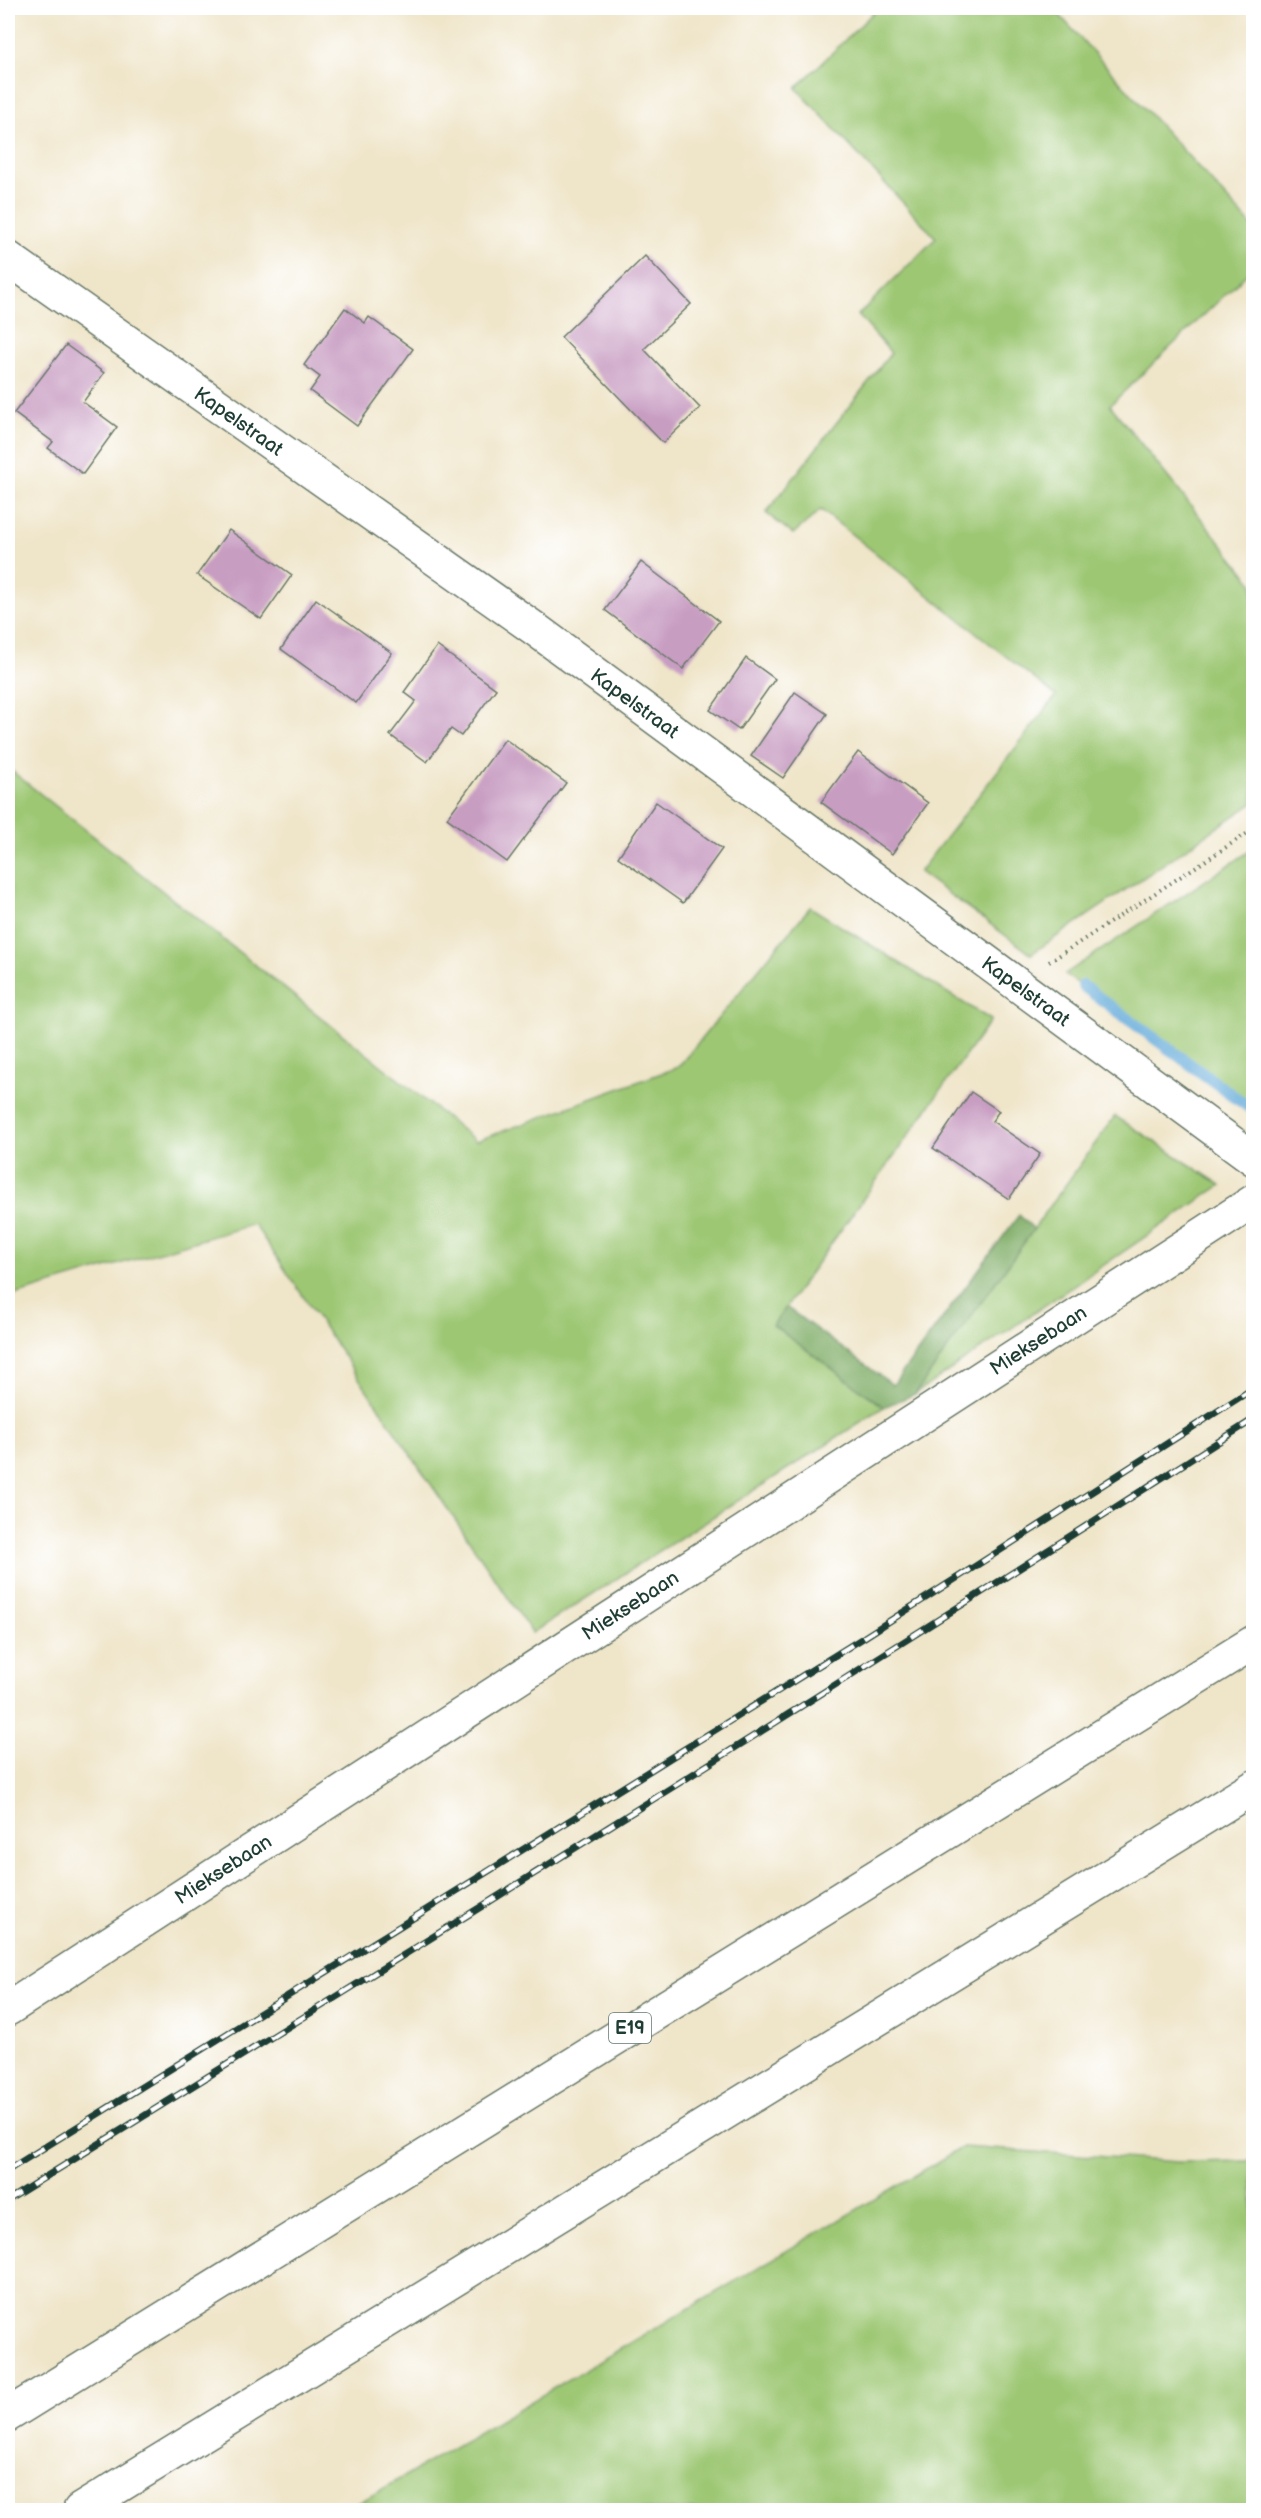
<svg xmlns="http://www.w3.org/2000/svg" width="1261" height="2518" font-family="'Balsamiq Sans',sans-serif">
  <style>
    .green { fill: #9dc773; stroke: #5e8254; stroke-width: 1.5 }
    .forest { fill: #7eac65; stroke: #4e744c; stroke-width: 1.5 }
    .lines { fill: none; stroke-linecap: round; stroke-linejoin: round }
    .stream { stroke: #61a9d8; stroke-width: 12 }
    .building { fill: #c89dc2 }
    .minor-casing { stroke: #687868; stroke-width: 36 }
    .highway-casing { stroke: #687868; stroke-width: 36 }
    .path { stroke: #687868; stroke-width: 4; stroke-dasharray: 1.5 4.5; stroke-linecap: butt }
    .minor { stroke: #fff; stroke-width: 33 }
    .highway { stroke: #fff; stroke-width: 33 }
    .rail-casing { stroke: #1f3d34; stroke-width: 7 }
    .rail { stroke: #fff; stroke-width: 4.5; stroke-dasharray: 14; stroke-linecap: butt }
    .labels { text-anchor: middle; stroke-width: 5; stroke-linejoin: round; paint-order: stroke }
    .shield { fill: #fff; stroke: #627771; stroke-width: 1.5 }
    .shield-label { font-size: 18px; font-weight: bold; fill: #1f3d34 }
    .street-label { font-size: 20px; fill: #1f3d34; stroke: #fff }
  </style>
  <rect width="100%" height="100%" fill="#fff"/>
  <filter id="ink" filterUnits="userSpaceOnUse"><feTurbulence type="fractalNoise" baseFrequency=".0167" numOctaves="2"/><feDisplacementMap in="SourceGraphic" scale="12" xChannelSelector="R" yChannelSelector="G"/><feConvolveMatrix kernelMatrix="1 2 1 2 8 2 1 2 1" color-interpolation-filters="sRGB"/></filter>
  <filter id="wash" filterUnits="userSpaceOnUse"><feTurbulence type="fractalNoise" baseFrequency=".008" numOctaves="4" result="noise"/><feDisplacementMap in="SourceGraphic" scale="24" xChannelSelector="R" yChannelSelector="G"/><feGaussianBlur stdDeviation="1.35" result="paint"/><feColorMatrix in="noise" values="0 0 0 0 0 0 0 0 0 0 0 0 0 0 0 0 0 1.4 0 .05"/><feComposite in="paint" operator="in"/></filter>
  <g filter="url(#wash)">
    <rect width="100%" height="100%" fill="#efe5c9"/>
    <g class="green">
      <polygon points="878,8 1053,8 1253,227 1253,268 1110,405 1253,583 1253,803 1031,954 919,872 1056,696 821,510 793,534 766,513 891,353 858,315 936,238 796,88"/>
      <polygon points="8,768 476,1141 678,1067 810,907 991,1020 773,1325 884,1407 532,1633 254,1224 8,1297"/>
      <polygon points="1253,849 1253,1109 1065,974"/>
      <polygon points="1115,1116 1221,1185 915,1394"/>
      <polygon points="963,2147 1179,2162 1253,2161 1253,2510 347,2510"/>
    </g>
    <polygon class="forest" points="1019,1215 1034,1229 915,1394 884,1407 773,1325 786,1307 893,1385"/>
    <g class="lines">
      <polyline class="stream" points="1083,986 1254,1111"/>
    </g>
    <g id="blocks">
      <g class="building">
        <polygon points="645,256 691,304 644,349 700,408 663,443 561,337"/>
        <polygon points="345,308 365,323 369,317 413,349 357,426 310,391 320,377 304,365"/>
        <polygon points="66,345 104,373 83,402 117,427 83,474 48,448 53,442 14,413"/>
        <polygon points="229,530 292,575 261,619 197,575"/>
        <polygon points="641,562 719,621 683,669 605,610"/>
        <polygon points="316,599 392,653 356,703 281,649"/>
        <polygon points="437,646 496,689 461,736 451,729 427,762 390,735 416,701 404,692"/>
        <polygon points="746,658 775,679 739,730 710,710"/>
        <polygon points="795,692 827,714 783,778 751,756"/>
        <polygon points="505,739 566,783 507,862 447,818"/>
        <polygon points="858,752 928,803 892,854 821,802"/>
        <polygon points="656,802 722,849 683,903 618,857"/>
        <polygon points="971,1092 999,1111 992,1121 1040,1154 1009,1199 933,1148"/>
      </g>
    </g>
  </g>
  <g filter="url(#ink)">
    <use href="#blocks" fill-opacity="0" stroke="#687868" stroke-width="1.5"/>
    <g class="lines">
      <defs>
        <g id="minor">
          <polyline points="8,258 535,629 1254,1159"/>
          <polyline points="8,2009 1254,1201"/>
        </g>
        <g id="highway">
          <polyline points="8,2415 1254,1642"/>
          <polyline points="80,2510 1254,1787"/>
        </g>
      </defs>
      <use href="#minor" class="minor-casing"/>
      <use href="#highway" class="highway-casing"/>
      <polyline class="path" points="1049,962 1254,829"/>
      <use href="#minor" class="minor"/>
      <use href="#highway" class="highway"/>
      <defs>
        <g id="rail">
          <polyline points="8,2170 863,1638 1254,1388"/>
          <path d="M8,2200C425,1943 841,1683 1254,1419"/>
        </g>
      </defs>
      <use href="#rail" class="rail-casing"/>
      <use href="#rail" class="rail"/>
    </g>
  </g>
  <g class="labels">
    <rect class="shield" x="609" y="2013" width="42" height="30" rx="4.5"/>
    <g class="shield-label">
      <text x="630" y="2034">E19</text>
    </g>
    <g class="street-label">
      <text transform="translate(239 421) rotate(35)" y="7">Kapelstraat</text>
      <text transform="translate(635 703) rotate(36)" y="7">Kapelstraat</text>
      <text transform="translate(1026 991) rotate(36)" y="7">Kapelstraat</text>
      <text transform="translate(1038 1340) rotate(-33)" y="7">Mieksebaan</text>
      <text transform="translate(630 1605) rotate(-33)" y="7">Mieksebaan</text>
      <text transform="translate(223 1869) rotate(-33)" y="7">Mieksebaan</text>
    </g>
  </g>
  <rect width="1261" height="2518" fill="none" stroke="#fff" stroke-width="30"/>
</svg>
